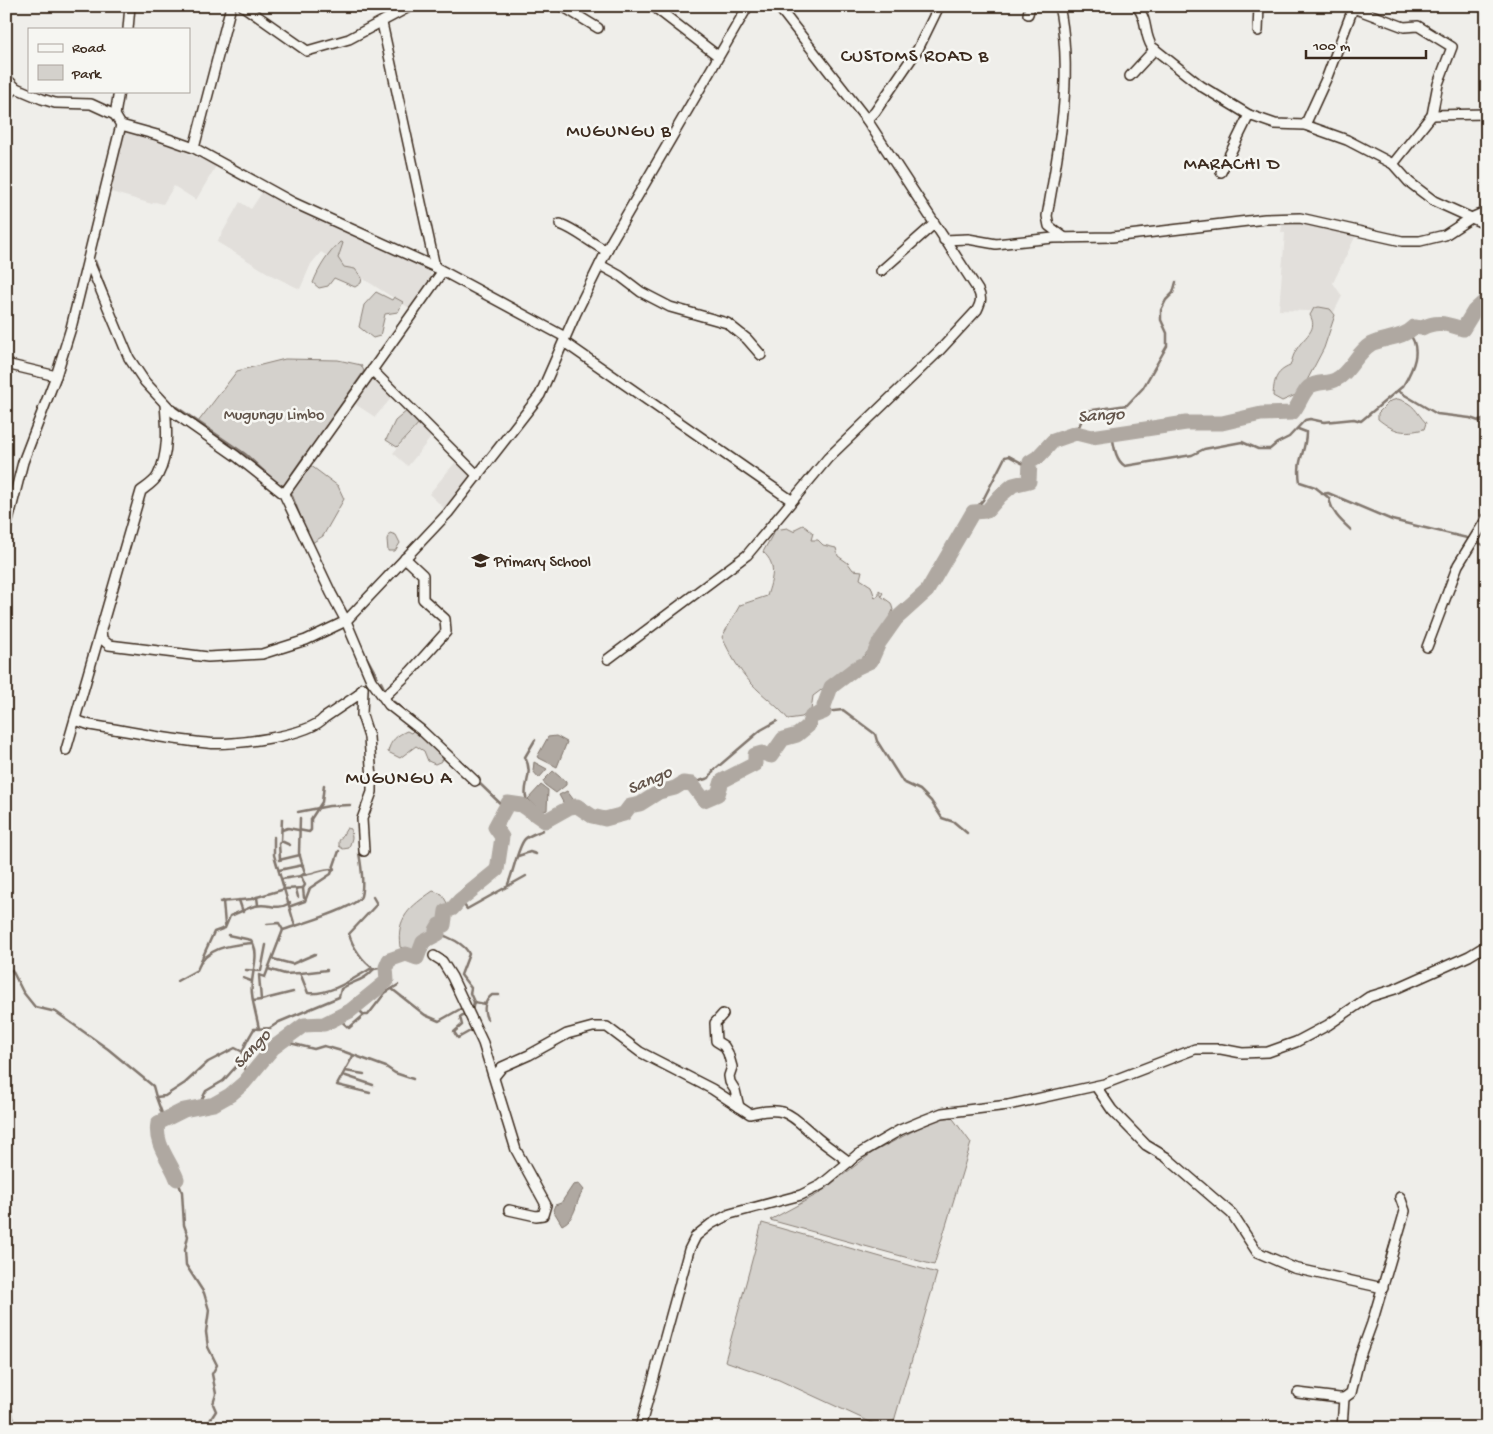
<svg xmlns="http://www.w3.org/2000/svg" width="1493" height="1434" font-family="'Gochi Hand',sans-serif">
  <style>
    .built { fill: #e2dfdb }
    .green { fill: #d4d1cc; stroke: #887e75 }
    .water { fill: #afa8a1; stroke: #81766d }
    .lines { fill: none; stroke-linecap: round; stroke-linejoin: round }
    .stream { stroke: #81766d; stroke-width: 2.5 }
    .river { stroke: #afa8a1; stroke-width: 15 }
    .minor-casing { stroke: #3b2a1e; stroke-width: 12 }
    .minor { stroke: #f6f6f2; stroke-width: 9 }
    .labels { text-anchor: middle; stroke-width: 5; stroke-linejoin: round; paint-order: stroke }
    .park-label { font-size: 16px; fill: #61544a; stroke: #f6f6f2 }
    .poi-label { font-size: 16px; fill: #3b2a1e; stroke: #f6f6f2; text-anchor: start }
    .water-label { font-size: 18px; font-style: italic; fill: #64564c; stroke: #f6f6f2 }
    .quarter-label { font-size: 19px; letter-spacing: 1px; fill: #3b2a1e; stroke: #f6f6f2 }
  </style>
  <rect width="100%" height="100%" fill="#efeeea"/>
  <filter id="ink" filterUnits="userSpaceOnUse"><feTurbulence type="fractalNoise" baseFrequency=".02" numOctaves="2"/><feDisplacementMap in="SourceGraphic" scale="10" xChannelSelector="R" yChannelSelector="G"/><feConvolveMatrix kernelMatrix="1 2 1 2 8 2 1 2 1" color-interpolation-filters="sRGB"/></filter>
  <g filter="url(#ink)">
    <g class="built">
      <polygon points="124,131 163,142 216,166 196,200 174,186 163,204 155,202 152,204 111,192"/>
      <polygon points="263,191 430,271 431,277 411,309 321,252 311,264 300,289 273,276 217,242 240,202 251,209"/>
      <polygon points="1283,220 1300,220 1356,235 1333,283 1342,296 1334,312 1279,310 1285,233 1281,232"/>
      <polygon points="372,378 377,379 394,395 375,417 355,404"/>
      <polygon points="420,422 433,435 408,466 393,453"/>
      <polygon points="458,459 474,475 446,510 429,494"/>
    </g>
    <g class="green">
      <path d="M340,242L343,243L338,258L344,267L355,269L362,278L361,283L355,287L334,278L328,286L319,288L313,283C319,267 328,254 340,242Z"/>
      <polygon points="376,292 392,300 394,297 403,302 398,312 385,314 380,336 373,338 359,327 364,305"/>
      <path d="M1319,307L1330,309L1335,315L1324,348L1303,388L1298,394L1282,401L1273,396C1274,381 1275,372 1290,366C1292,360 1294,352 1298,347C1306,335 1318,330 1310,315L1314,308Z"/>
      <polygon points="285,359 338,360 361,365 364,371 284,486 279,485 246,454 198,422 237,371"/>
      <path d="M1398,399C1415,404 1415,411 1426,423L1424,429C1404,434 1394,432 1378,419V413L1390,401Z"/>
      <polygon points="408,410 420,422 397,447 386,440 395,421"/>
      <polygon points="310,465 338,486 344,499 323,536 312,543 290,495 290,490"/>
      <path d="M803,525L813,533L811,540H818L823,545L836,548L838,556L848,563L853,570L862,571L860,579L871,586L875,598L879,595V590L883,593L881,596L891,603L893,610L889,619L893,621L859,662L813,696L811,710L802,717L788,719C777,705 763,696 751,683C738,669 730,654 722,637L740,605L767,596C772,579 778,565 763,552L775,530L787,528L795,532V529Z"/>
      <polygon points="390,533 396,535 400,543 395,551 388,551 387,539"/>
      <path d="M415,729L444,756L442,761L435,764L428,761L424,751L416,746L400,758L388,752C390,741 397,735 407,731L411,733Z"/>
      <polygon points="347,828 351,829 352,838 349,848 343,849 339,846 339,841"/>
      <path d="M433,891L442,894L447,903L442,919L412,952L400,947C396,917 410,907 433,891Z"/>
      <polygon points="948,1112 971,1143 934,1265 770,1220 818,1194 872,1153"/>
      <polygon points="762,1223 937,1273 892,1428 883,1428 779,1380 725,1361"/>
    </g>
    <g class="water">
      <polygon points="556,736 567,742 557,767 537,757 548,737"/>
      <polygon points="534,762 547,769 539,778 533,771"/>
      <polygon points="553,771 566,782 566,785 556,793 545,785 543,781"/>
      <polygon points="541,785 548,790 547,810 542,812 528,799"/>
      <polygon points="567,791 573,799 564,804 559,795"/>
      <path d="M579,1184L584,1190C574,1202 578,1217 562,1225L553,1210L555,1205L561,1203L573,1185Z"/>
    </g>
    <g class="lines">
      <g class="stream">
        <polyline points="95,261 109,299"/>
        <polyline points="1398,391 1437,414 1470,418 1487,424"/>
        <polyline points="172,404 245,454 271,478"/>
        <polyline points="1479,420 1487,418"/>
        <path d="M1298,429L1306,432C1306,454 1296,458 1300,482L1315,487L1329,498C1332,513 1340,520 1351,530"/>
        <polyline points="1076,433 1086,411 1127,405 1143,388 1167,346 1167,333 1161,320 1161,310 1166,300 1173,293 1176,282"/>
        <path d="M1112,434C1114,445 1115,460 1125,466L1192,455L1204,449L1242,442L1258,449H1270L1277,443L1289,437L1305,420L1310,419L1324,422L1354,419L1361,421L1403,386C1413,369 1423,349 1408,332"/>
        <polyline points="279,485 284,486 306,454"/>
        <polyline points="290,491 302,522"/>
        <polyline points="1322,494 1328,493 1392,520 1467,538"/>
        <polyline points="973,512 983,500 1005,457 1009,456 1029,467"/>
        <polyline points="1475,541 1487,547"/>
        <polyline points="384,574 402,555"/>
        <polyline points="362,649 377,676"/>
        <polyline points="381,682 386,692"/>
        <polyline points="394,702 412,717"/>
        <polyline points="824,712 843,710 875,734 877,741 903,782 920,790 931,801 942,818 954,822 967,833"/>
        <polyline points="478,782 505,808"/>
        <polyline points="690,784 709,778 713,771 761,730 777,721"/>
        <polyline points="298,812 329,806 350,805"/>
        <path d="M534,813C514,787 537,781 525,757L535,740"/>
        <polyline points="300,818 299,853 305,873 301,876"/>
        <polyline points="282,830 288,828 309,832 311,830 311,819 322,802 324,785"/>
        <polyline points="274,837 274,855 295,926"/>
        <polyline points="281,841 290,845"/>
        <polyline points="518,856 530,852 536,854"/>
        <polyline points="280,859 279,844 281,841 282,819"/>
        <polyline points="279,860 300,855"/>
        <polyline points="279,870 303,865"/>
        <path d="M303,875C314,874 323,868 334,869"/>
        <polyline points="282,879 301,876 305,885 303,888 304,898"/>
        <path d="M508,884C513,873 518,846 525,839C529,835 537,833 543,830"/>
        <polyline points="296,889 298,897"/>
        <polyline points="257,897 285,889 303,888"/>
        <path d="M373,897L377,904L349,934C352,946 363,962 374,969"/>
        <polyline points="239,900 243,912"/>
        <polyline points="460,900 467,909 526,876"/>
        <polyline points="223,901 225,925"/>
        <polyline points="220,902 252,899 257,897 258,905"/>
        <polyline points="291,906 305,901 310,888 331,874 339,851"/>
        <polyline points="267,924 279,923 283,930"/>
        <path d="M438,934C448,936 465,944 469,954L461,975L471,988L470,993L474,1002L472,1011"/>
        <path d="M228,935L251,940C262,956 249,975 252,994C253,1006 257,1017 259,1029"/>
        <polyline points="273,959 292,964 315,954"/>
        <path d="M199,965L214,932L225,928L230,916C238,913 247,908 255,906C270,902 274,912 290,903"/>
        <path d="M268,969L285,974L300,973L308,993C330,995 351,980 370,969L372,970"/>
        <polyline points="12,970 23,992 35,1007 56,1012 108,1049 153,1086 156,1097"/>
        <polyline points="246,970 261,971 266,945"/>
        <polyline points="301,973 327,970"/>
        <polyline points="243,978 251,981"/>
        <path d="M177,981L197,970C206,946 232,945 253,943"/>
        <polyline points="392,989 425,1015 439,1021 462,1008 472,1030 458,1038 454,1032 462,1025 460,1017 464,1014"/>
        <polyline points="261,1000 293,992"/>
        <path d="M253,1001L261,1000L259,975L265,977L283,930C297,925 358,908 361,896C364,884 361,864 359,853"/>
        <polyline points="474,1002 485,1004"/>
        <polyline points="355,1006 364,1015 368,1015 385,993 398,985"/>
        <polyline points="337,1017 349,1028 364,1015"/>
        <path d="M487,1019C483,1010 484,1001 492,995H499"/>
        <polyline points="282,1041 314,1049 324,1046 345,1052 386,1067 395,1073 413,1079"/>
        <polyline points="353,1056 337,1085 370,1093"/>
        <polyline points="345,1071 364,1074"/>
        <polyline points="343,1075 373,1085"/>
        <path d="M249,1078C238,1054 241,1051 254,1029L270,1028L279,1022L339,997L341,989C354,980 363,982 374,969L386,967"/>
        <polyline points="198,1107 206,1091 223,1081 242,1060"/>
        <polyline points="164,1119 156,1097 165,1096 185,1083 208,1062 235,1048 241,1051"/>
        <polyline points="177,1179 182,1192 184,1225 188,1236 185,1250 186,1265 204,1293 209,1310 206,1332 208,1347 217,1365 212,1374 216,1394 213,1404 216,1411 209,1422 214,1428"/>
      </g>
      <path class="river" d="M177,1179C170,1160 154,1145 158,1123L184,1110L214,1104L230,1095L244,1083L273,1048L304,1025L324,1024L350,1011L387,981L386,967L389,960L406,954L417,958L423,942L438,934L436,930L439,925H444L446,911L452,909L460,900L497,870L502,837L495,827L508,803L522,805L545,821L570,807L577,806L592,816L605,819L624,814L630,806L640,804L659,792L675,788L683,783L692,784L704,800L718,794L722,781L755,764V755L762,753L771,756L783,739L797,735L808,726L811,717L824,712V706L831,687L856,668L871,661L879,643L896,619L927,591L973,512L987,511L1000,496L1013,485L1029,481L1030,462L1038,457L1053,441L1076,433L1092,437L1186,423H1222L1261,414L1292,413C1299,406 1302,393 1309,387C1317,381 1327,384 1335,380C1350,373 1356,353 1371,344C1384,338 1404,338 1414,327L1422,328C1438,320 1446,324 1463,329L1474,311L1487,299"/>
      <defs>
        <g id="minor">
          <polyline points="243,6 307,51 349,39 411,6"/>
          <polyline points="562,6 598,28"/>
          <polyline points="653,6 718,56"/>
          <path d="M1059,6C1074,75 1059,148 1047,216L1049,226L1065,238"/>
          <path d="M1137,6C1149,23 1143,32 1152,47L1201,86L1249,115L1275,124L1305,125L1347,140L1393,164L1409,182L1434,201L1487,225"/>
          <polyline points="1348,6 1404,27 1418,26 1452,47 1438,84 1432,115 1393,164"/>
          <polyline points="1028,14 1030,6"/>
          <polyline points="382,23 435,267"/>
          <polyline points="128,29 130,6"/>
          <polyline points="1258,31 1259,6"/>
          <polyline points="1130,76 1155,49"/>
          <polyline points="6,78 16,88 42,99 55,103 91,104 115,115"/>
          <polyline points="6,96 16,88"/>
          <polyline points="1432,115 1487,114"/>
          <polyline points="867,120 875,112 918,49 939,6"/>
          <polyline points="121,125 157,135 194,148 292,202 435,267 565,337"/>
          <polyline points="1305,125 1327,77 1354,6"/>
          <polyline points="194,148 231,6"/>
          <polyline points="1221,172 1249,115"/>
          <path d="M560,224C577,230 590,243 607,251"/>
          <polyline points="944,240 968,239 996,244 1053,238 1112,237 1265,219 1300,218 1402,241 1420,241 1445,235 1471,218 1487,211"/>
          <polyline points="89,262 129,358 145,382 173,412 236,456 284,494"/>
          <polyline points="600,265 620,276 641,292 670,307 727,323 747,339 761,355"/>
          <polyline points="881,271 934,224"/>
          <polyline points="442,272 284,494 331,593 346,621 371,680 389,705 421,730 475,781"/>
          <polyline points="564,342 791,500"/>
          <polyline points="6,364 56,376"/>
          <polyline points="372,370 478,476"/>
          <polyline points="6,529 23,462 56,376 71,328 121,125 115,115 119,91"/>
          <polyline points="101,630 102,639 109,645 208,657 262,654 306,640 346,621 448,513 540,395 576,313 612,240 748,6"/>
          <polyline points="1427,647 1458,565 1487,518"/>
          <path d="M608,659L747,555L828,458L940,350L977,310C981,302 982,298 978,290L867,120L778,6"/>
          <polyline points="363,689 362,715 369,737 372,780 372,792 362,819 364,851"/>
          <polyline points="384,697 411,671 446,632 445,619 423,599 423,575 405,558"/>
          <path d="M75,720L90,725C129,731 168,740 207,743C230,746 309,736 324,718L358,695L363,688"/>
          <path d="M66,750L141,491C146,487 155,482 158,475C169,454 167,427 165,404"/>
          <polyline points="434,956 442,961 452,977 483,1043 516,1150 546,1205 543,1215 536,1216 509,1210"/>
          <polyline points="723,1014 715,1023 716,1041 724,1046 728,1053 732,1067 729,1076 730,1082 735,1090 739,1107"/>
          <path d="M494,1077L502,1067L529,1055L567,1034L593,1027H607L640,1052L712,1089L750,1114C786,1105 789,1114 815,1136C825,1145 838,1153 849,1162"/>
          <polyline points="1097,1088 1112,1110 1146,1145 1166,1157 1232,1214 1257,1252 1294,1268 1383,1288"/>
          <polyline points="1298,1393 1339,1398 1344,1398 1351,1393 1360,1356 1372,1323 1405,1211 1400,1197"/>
          <polyline points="6,1406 10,1428"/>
          <polyline points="640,1428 689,1250 696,1236 711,1224 730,1214 801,1195 821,1185 857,1155 900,1130 924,1120 942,1113 1008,1105 1104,1084 1195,1049 1221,1049 1242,1053 1268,1052 1296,1042 1328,1025 1369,997 1395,989 1469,956 1487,945"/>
          <polyline points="1342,1428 1344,1398"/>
        </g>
      </defs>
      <use href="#minor" class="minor-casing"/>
      <use href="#minor" class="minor"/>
    </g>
  </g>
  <defs>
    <symbol id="school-bare" viewBox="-9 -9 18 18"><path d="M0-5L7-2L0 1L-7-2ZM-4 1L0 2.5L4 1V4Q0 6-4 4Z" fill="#3b2a1e" stroke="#f6f6f2" stroke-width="2.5" paint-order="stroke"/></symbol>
  </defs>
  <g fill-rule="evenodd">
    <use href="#school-bare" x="468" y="548" width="25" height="25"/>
  </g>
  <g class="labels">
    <g class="park-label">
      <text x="274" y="419">Mugungu Limbo</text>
    </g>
    <g class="poi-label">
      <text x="494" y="566">Primary School</text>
    </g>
    <g class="water-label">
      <text transform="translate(1101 414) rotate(-4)" y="6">Sango</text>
      <text transform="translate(649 779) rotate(-24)" y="6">Sango</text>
      <text transform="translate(251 1048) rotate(-47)" y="6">Sango</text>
    </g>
    <g class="quarter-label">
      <text x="915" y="61">CUSTOMS ROAD B</text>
      <text x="619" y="136">MUGUNGU B</text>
      <text x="1232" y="169">MARACHI D</text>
      <text x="399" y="783">MUGUNGU A</text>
    </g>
  </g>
  <rect width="1493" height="1434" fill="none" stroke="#f6f6f2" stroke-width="25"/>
  <rect x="12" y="12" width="1468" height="1409" fill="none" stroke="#3b2a1e" stroke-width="2" filter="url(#ink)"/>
  <rect x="28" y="28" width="162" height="65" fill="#f6f6f2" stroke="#aba49d"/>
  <rect x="38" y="44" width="25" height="8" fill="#f6f6f2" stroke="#aba49d"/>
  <text x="72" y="52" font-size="15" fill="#3b2a1e">Road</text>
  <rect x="38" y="65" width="25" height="15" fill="#d4d1cc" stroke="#aba49d"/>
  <text x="72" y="78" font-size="15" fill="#3b2a1e">Park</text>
  <path d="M1306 50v8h120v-8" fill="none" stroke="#3b2a1e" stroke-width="2.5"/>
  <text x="1313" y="50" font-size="15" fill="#3b2a1e" stroke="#f6f6f2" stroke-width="4" paint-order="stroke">100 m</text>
</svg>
